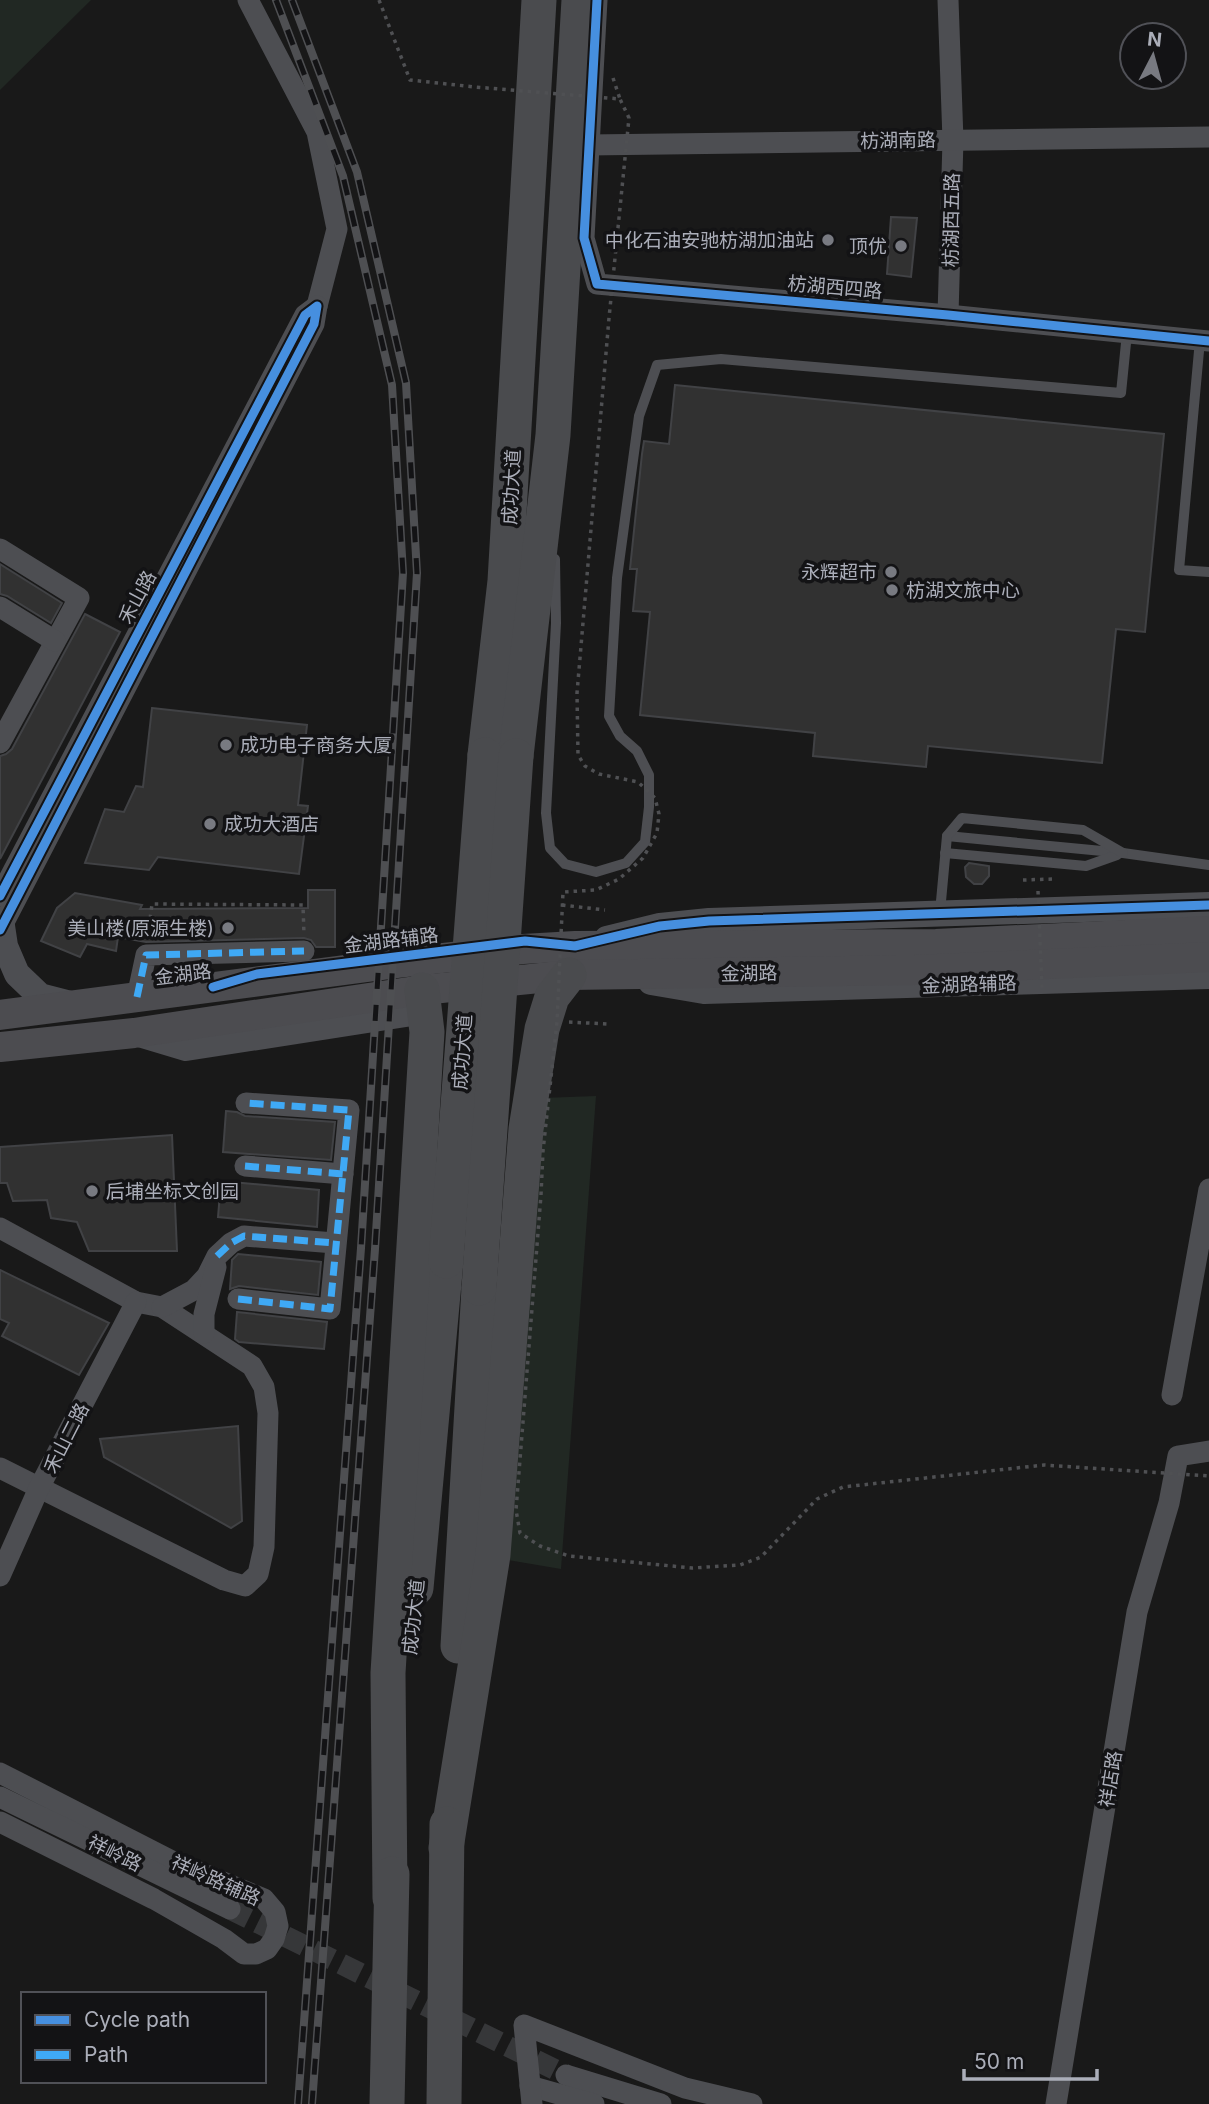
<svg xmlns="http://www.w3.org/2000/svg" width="1209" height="2104" font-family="Inter,'Noto Sans SC',sans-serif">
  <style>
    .green { fill: #212823 }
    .building { fill: #313131; stroke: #414245; stroke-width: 2 }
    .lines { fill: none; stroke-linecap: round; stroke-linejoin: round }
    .minor-tunnel { stroke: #363739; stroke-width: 21; stroke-dasharray: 21 10; stroke-linecap: butt }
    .path { stroke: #4f5053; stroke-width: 3.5; stroke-dasharray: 3.5 5; stroke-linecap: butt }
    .service { stroke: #4d4e52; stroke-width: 10 }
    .minor { stroke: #4d4e52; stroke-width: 21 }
    .tertiary { stroke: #4d4e52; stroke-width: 26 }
    .secondary { stroke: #4c4c50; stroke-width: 30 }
    .trunk { stroke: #4a4b4e; stroke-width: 35 }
    .rail-casing { stroke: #4e4f52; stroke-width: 8 }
    .rail { stroke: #131315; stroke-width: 5; stroke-dasharray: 16; stroke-linecap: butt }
    .path-bridge { stroke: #4f5053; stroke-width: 3.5; stroke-dasharray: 3.5 5; stroke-linecap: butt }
    .trunk-bridge { stroke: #4a4b4e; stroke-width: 35 }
    .quiet { stroke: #3fa9f5; stroke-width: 7; stroke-dasharray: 14 7; stroke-linecap: butt }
    .cycleway-casing { stroke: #131315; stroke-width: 13 }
    .cycleway { stroke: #468fdf; stroke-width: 9 }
    .poi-dot { fill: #787a81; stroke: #131315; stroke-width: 2.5 }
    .labels { text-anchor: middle; stroke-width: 7; stroke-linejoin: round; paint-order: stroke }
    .street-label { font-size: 19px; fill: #abaeb9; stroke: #131315 }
    .poi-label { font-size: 19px; fill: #abaeb9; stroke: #131315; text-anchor: end }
  </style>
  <rect width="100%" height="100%" fill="#191919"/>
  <g class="green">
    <polygon points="0,0 91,0 0,90"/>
    <polygon points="596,1096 561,1569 508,1560 542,1098"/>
  </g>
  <g class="building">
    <polygon points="891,217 917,218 911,277 887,274"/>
    <polygon points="675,385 1164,434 1145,632 1116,629 1102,763 928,746 926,767 813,756 815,733 640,715 650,612 633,611 637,569 630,569 642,454 644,441 669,444"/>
    <polygon points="0,564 62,603 51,623 7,596 0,594"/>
    <polygon points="85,614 120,632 0,859 0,756 6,754 12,749"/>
    <polygon points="152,708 307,725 298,805 308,806 299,874 158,857 149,870 85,863 105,809 124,812 136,786 143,787"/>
    <polygon points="969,863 989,866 989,876 982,884 974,884 966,877 965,867"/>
    <polygon points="308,890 335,890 335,947 316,947 311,940 304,938 146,942 118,937 116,951 87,944 80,957 41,941 57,908 75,893 142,905 140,909 308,908"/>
    <polygon points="226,1111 237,1112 245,1116 335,1122 331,1160 223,1152"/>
    <polygon points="172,1135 177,1251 89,1251 77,1222 51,1218 47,1200 13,1201 7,1183 0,1183 0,1147"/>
    <polygon points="221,1181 319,1190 317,1227 218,1217"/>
    <polygon points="238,1254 321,1262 318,1295 239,1286 230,1289 232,1260"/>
    <polygon points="0,1270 109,1323 79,1375 2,1336 9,1323 0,1319"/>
    <polygon points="237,1312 327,1322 324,1349 239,1342 235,1339"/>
    <polygon points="238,1426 242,1521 231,1528 104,1457 100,1439"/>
  </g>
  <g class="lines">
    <polyline class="minor-tunnel" points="230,1909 566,2075"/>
    <g class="path">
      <polyline points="613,78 620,99"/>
      <polyline points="1023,880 1054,879"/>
      <polyline points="562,905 605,910"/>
      <polyline points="148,935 152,904 303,905 304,935"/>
      <polyline points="569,1022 607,1024"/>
    </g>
    <g class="service">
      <polyline points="1200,340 1179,570 1209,572"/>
      <polyline points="555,559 556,623 546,813 550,848 565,864 596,872 626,863 645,842 649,807 649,775 637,751 620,736 609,716 617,578 639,416 657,365 721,359 1121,393 1127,333"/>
      <polyline points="947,836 1123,853 1209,865"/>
      <polyline points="945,853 1086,866 1117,855"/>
      <polyline points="940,912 947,836 962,818 1083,830 1123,853"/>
    </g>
    <g class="minor">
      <polyline points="248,0 317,132 337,229 317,306"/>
      <polyline points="597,0 584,238 597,284 948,315 1209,341"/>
      <polyline points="948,0 953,140 948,315"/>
      <polyline points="588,145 1209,137"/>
      <polyline points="0,549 79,598 0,743"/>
      <polyline points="0,607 55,641"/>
      <polyline points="0,896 305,315 317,306 314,324 0,930"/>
      <polyline points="137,997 146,955 304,951"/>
      <polyline points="245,1166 343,1174"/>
      <polyline points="0,1228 136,1302 162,1307 252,1366 264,1387 268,1413 264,1547 258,1574 245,1586 224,1580 0,1468"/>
      <polyline points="238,1299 330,1309 349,1110 246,1103"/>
      <polyline points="162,1307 194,1290 207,1276 217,1256 231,1243 244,1236 335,1243"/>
      <polyline points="204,1333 204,1314 216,1267"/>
      <polyline points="1172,1395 1209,1189"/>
      <polyline points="0,1576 39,1488 136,1302"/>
      <polyline points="0,1773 172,1861 264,1899 275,1912 278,1926 274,1939 267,1949 256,1954 244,1954 224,1939 154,1899 0,1822"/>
      <polyline points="0,1797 230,1909"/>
      <polyline points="566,2075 661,2104"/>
      <polyline points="530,2086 594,2104"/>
      <polyline points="532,2104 524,2025 685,2088 752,2104"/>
      <polyline points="1056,2104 1137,1612 1169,1503 1178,1456 1209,1451"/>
    </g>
    <g class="tertiary">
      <polyline points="2,926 5,946 17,974 40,996 71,1004"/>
      <polyline points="607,939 660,926 709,921 1209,905"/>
      <polyline points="651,982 704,991 1209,976"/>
      <polyline points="136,1033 186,1048 425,1011"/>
    </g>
    <g class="secondary">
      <polyline points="0,1015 398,963 523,949 575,946 936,944 1209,931"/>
      <polyline points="0,1047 134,1033 422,990 569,975 915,970 1209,957"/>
    </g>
    <g class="trunk">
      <polyline points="485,755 505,581 539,0"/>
      <polyline points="516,756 553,435 579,0"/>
      <polyline points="416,1588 446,1261"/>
      <polyline points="458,1646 479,1288"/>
      <polyline points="446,1848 493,1555 526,1129 542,1029 552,997 569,975"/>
      <polyline points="390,1898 388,1673 427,1032 422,990"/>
      <polyline points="387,2104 392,1874"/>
      <polyline points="444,2104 447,1824"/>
    </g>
    <defs>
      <g id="rail">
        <polyline points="276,0 343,176 392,385 403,573 361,1248 298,2104"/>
        <polyline points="292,0 357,172 406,383 417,573 375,1249 312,2104"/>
      </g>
    </defs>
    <use href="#rail" class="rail-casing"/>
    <use href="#rail" class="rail"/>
    <g class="path-bridge">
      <polyline points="379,0 410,80 475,87 620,99 629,118 609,318 577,693 578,755 585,766 599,774 638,782 655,798 659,814 657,833 643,858 619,879 596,890 563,892 557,1022 543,1151 541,1195 516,1510 520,1533 540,1546 569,1556 692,1568 740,1565 761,1557 817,1499 843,1487 1044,1465 1209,1476"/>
      <polyline points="1038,891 1042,988"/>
    </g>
    <g class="trunk-bridge">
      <polyline points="446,1261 485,755"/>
      <polyline points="479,1288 516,756"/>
    </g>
    <g class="quiet">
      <polyline points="137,997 146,955 304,951"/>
      <polyline points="245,1166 343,1174"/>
      <polyline points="217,1256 231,1243 244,1236 335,1243"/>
      <polyline points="238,1299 330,1309 349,1110 246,1103"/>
    </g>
    <defs>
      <g id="cycleway">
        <polyline points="597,0 584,238 597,284 948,315 1209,341"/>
        <polyline points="0,896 305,315 317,306 314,324 0,930"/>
        <polyline points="213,987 257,974 525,941 575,946 660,926 709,921 1209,905"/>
      </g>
    </defs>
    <use href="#cycleway" class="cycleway-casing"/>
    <use href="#cycleway" class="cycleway"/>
  </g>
  <g class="poi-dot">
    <circle cx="828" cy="240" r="7"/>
    <circle cx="901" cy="246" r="7"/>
    <circle cx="891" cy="572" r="7"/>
    <circle cx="892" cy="590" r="7"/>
    <circle cx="226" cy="745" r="7"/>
    <circle cx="210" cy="824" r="7"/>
    <circle cx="228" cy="928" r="7"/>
    <circle cx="92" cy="1191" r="7"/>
  </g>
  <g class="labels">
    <g class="street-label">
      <text transform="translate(898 140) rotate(-1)" y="7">枋湖南路</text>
      <text transform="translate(951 220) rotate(-89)" y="7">枋湖西五路</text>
      <text transform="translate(835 287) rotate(5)" y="7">枋湖西四路</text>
      <text transform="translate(511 487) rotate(-87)" y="7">成功大道</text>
      <text transform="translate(137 597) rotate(-62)" y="7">禾山路</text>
      <text transform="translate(391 940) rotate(-7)" y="7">金湖路辅路</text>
      <text transform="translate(749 973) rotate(-1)" y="7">金湖路</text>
      <text transform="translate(183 974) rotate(-7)" y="7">金湖路</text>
      <text transform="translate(969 984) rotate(-2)" y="7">金湖路辅路</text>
      <text transform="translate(462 1052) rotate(-86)" y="7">成功大道</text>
      <text transform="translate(66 1438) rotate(-63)" y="7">禾山二路</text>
      <text transform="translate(413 1617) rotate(-84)" y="7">成功大道</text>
      <text transform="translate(1110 1779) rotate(-81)" y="7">祥店路</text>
      <text transform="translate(115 1853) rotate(26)" y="7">祥岭路</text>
      <text transform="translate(216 1880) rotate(24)" y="7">祥岭路辅路</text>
    </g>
    <g class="poi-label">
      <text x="814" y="247">中化石油安驰枋湖加油站</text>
      <text x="887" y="253">顶优</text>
      <text x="877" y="579">永辉超市</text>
      <text x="906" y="597" text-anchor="start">枋湖文旅中心</text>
      <text x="240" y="752" text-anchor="start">成功电子商务大厦</text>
      <text x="224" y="831" text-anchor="start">成功大酒店</text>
      <text x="214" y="935">美山楼(原源生楼)</text>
      <text x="106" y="1198" text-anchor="start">后埔坐标文创园</text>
    </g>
  </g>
  <rect x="21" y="1992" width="245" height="91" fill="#131315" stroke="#505157" stroke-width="2"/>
  <rect x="35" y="2015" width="35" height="10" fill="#468fdf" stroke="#505157" stroke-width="2"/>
  <text x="84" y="2027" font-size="21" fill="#abaeb9">Cycle path</text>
  <rect x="35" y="2050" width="35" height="10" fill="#3fa9f5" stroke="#505157" stroke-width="2"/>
  <text x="84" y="2062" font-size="21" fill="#abaeb9">Path</text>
  <g transform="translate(1153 56) rotate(6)"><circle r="33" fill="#131315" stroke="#505157" stroke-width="2"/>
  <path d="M0-5L12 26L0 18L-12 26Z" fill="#787a81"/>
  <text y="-10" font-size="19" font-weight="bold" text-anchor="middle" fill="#abaeb9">N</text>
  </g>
  <path d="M964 2069v10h133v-10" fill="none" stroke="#abaeb9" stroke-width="3.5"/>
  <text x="974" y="2069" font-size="21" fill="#abaeb9" stroke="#131315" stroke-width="5" paint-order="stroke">50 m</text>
</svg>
